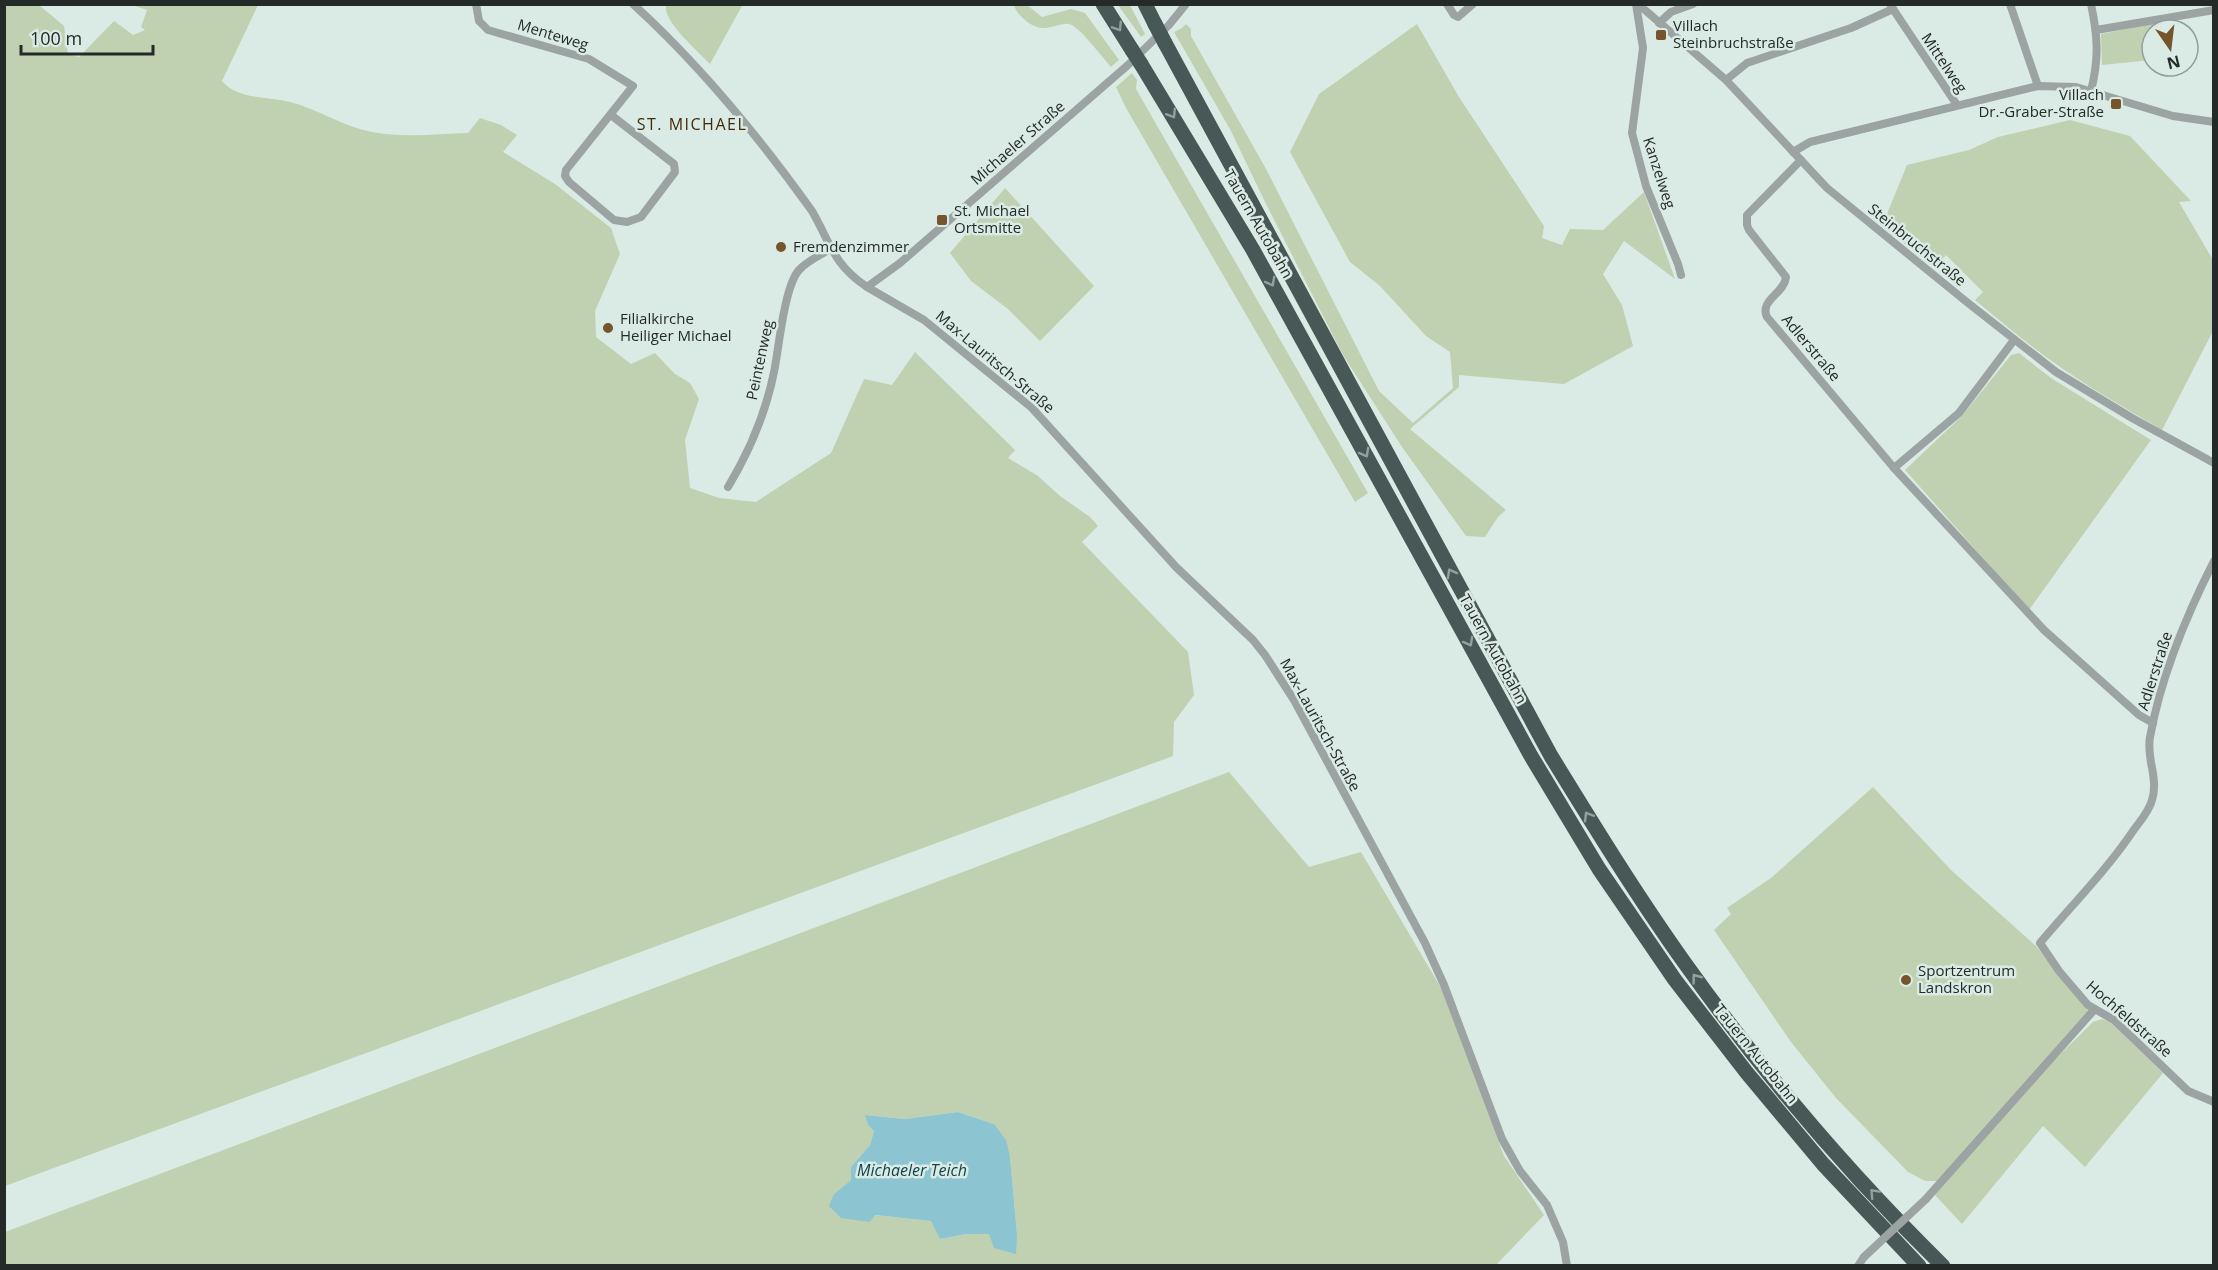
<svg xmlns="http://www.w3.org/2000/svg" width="2218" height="1270" font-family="'Open Sans',sans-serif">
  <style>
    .green { fill: #bfd1b0; fill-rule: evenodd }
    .water { fill: #8cc4d2 }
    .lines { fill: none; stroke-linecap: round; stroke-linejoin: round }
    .minor { stroke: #9ca3a3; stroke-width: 8 }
    .motorway { stroke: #485857; stroke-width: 15 }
    .minor-bridge { stroke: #9ca3a3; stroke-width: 8 }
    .motorway-bridge { stroke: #485857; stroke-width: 15 }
    .oneway { stroke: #91a29e }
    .poi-dot { fill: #76542c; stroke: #daebe5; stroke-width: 2 }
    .labels { text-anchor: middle; stroke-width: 5; stroke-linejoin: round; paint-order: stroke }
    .poi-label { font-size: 15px; fill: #242a28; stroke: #daebe5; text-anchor: start }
    .street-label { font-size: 15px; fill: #242a28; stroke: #daebe5 }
    .neighbourhood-label { font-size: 16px; letter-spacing: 1.5px; fill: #442a09; stroke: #daebe5 }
    .water-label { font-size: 16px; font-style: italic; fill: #11434e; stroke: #daebe5 }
  </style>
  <rect width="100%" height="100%" fill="#daebe5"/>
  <g class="green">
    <path d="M5,4L39,5L64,26L68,54L79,57L114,21L133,35L145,30L141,27L147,10L132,5H258L222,81C238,100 267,96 290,102C318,109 344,127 372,132C403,138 437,134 468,133L480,118L501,125L517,135L503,152L555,184L611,228L620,254L595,311L596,337L631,364L655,353L675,374L690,383L699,399L685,440L690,488L719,498L756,502L831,453L864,379L892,385L915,352L1015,450L1008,458L1038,476L1060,496L1090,517L1098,526L1082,542L1188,652L1194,695L1174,722L1173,756L5,1186Z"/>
    <path d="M743,4L710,64C698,51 663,22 666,5Z"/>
    <path d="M1014,5H1027L1042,17L1071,9L1085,13L1119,60L1111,67C1103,58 1079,26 1069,24C1062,23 1052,28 1045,28C1033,29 1017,16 1014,5Z"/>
    <polygon points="1118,5 1130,5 1145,34 1141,37"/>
    <polygon points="2171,20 2172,30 2152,30 2152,60 2102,65 2101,34"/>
    <polygon points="1186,24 1191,29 1191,36 1266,169 1379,391 1413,423 1453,388 1450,352 1426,336 1380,286 1350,262 1290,152 1319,94 1417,24 1459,97 1544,226 1542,238 1562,245 1570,229 1603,230 1644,192 1675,279 1624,241 1603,274 1622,305 1633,346 1564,384 1459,375 1459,387 1410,429 1506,510 1498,517 1485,537 1466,536 1402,447 1343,355 1264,200 1231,131 1174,32 1182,28"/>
    <polygon points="1132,73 1137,80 1136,89 1368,493 1355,502 1126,108 1116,87"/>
    <path d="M2070,120L2130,136L2191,201L2179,202L2213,260V331L2162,430C2129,410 2095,391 2063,369C2032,348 2004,324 1975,300L1983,292L1946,255L1935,268L1882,226L1907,165L1969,150L1998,137Z"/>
    <polygon points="1005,188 1094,286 1040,341 1008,309 971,281 950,253"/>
    <polygon points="2019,353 2051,378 2151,440 2029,610 1905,470 1962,416 2011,355"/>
    <path d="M1229,772L1309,867L1361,852L1441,988L1504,1156L1544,1215L1495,1266H5V1232ZM958,1112L994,1124L1010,1157L1017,1234H966L940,1239L932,1221L874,1215L834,1194L851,1180V1167L870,1145L874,1131L868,1125L866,1115L905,1119Z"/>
    <polygon points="1873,787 1951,870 2036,946 2091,1014 1939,1181 1925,1181 1908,1172 1836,1098 1791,1042 1714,930 1731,914 1727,908 1771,878"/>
    <polygon points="2102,1019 2110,1022 2163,1073 2085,1167 2043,1126 1962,1224 1935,1195 2027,1087 2093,1022"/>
  </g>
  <polygon class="water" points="958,1112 994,1124 1006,1140 1010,1157 1017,1234 1016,1254 994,1248 989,1234 966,1234 940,1239 931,1221 875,1215 870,1222 841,1218 829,1206 834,1194 851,1180 851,1167 870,1145 874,1131 868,1125 865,1115 905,1119"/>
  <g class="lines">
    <g class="minor">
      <polyline points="476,4 479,21 488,30 589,59 633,86 566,170 565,176 569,182 614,220 627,222 641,217 675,172 674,164 611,115"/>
      <path d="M633,4C701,66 759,137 812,211C831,244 833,264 867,287L900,263L1128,65L1169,25L1186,4"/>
      <polyline points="1447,4 1454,15 1458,17 1473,4"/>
      <polyline points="1636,4 1643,48 1632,133 1646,186 1678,264 1681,275"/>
      <polyline points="1638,4 1726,80 1827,188 1968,303 2056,372 2132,418 2214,463"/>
      <polyline points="2010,4 2038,86"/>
      <polyline points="1891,6 1957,105"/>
      <polyline points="1659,23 1671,12 1693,4"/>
      <polyline points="2096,30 2214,10"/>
      <polyline points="1726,80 1747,63 1851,28 1893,9"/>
      <path d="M2091,91C2099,59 2098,37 2091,4"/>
      <polyline points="1793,152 1810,142 2038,86 2076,87 2173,116 2214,122"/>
      <path d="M1801,160L1747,215V225L1749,230L1786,277C1785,293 1759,300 1767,317L1894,468L2044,630L2139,715L2153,723"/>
      <polyline points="867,287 924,320 1032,408 1176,567 1253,640 1265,655 1294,700 1425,943 1444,985 1502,1139 1520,1171 1547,1205 1563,1242 1567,1266"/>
      <polyline points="1894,468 1959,413 2014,340"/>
      <path d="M728,487C749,452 766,412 774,372C779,348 784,287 799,270C807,261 821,255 830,249"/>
      <path d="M2214,561C2186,616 2161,676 2150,737C2146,759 2159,778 2152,800C2149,812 2140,821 2133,831C2106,871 2071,906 2040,943L2059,971L2088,1005L2114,1020L2188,1091L2214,1102"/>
      <polyline points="1926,1199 2094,1010"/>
      <polyline points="1858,1266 1864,1257"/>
    </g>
    <g class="motorway">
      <polyline points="1103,4 1132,50"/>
      <polyline points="1145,4 1155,24"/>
      <path d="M1165,43L1551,756C1594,826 1637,896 1684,962C1761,1070 1848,1173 1943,1266"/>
      <polyline points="1141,64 1253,250 1531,756 1599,869 1675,980 1747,1073 1823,1164 1919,1266"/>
    </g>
    <polyline class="minor-bridge" points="1864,1257 1926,1199"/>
    <g class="motorway-bridge">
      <polyline points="1155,24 1165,43"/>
      <polyline points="1132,50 1141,64"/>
    </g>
  </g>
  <defs><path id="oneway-chevron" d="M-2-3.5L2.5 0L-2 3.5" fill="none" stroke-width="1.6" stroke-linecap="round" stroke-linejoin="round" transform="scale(1.5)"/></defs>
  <g class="oneway">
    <use href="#oneway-chevron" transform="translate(1118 27) rotate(57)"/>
    <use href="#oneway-chevron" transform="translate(1172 114) rotate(58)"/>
    <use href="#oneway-chevron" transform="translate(1271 282) rotate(61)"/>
    <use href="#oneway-chevron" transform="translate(1365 453) rotate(61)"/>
    <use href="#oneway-chevron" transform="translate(1451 573) rotate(-119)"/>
    <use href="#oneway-chevron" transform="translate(1469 642) rotate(61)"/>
    <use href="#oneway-chevron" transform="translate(1588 816) rotate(-121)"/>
    <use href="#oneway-chevron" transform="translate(1696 978) rotate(-127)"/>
    <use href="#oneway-chevron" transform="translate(1874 1193) rotate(-133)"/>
  </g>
  <g class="poi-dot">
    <rect x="1655" y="29" width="12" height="12" rx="3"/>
    <rect x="2110" y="98" width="12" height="12" rx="3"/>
    <rect x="936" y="214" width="12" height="12" rx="3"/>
    <circle cx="781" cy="247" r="6"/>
    <circle cx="608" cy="328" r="6"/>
    <circle cx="1906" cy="980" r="6"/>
  </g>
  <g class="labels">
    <g class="poi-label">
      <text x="1673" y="31">Villach<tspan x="1673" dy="17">Steinbruchstraße</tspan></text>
      <text x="2104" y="100" text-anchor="end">Villach<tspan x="2104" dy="17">Dr.-Graber-Straße</tspan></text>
      <text x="954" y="216">St. Michael<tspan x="954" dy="17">Ortsmitte</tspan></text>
      <text x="793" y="252">Fremdenzimmer</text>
      <text x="620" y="324">Filialkirche<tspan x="620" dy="17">Heiliger Michael</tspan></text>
      <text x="1918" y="976">Sportzentrum<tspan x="1918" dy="17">Landskron</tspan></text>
    </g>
    <g class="street-label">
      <text transform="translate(553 35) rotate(17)" y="5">Menteweg</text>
      <text transform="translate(1944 63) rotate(56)" y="5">Mittelweg</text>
      <text transform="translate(1018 143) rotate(-41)" y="5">Michaeler Straße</text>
      <text transform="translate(1659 173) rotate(72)" y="5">Kanzelweg</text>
      <text transform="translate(1258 224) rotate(60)" y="5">Tauern Autobahn</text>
      <text transform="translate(1917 245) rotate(39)" y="5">Steinbruchstraße</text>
      <text transform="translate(1811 348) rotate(50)" y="5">Adlerstraße</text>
      <text transform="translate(760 360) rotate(-78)" y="5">Peintenweg</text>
      <text transform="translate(995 362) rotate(40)" y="5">Max-Lauritsch-Straße</text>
      <text transform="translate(1493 649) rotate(61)" y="5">Tauern Autobahn</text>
      <text transform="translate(2155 671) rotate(-72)" y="5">Adlerstraße</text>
      <text transform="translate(1320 725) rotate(61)" y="5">Max-Lauritsch-Straße</text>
      <text transform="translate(2129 1019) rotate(41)" y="5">Hochfeldstraße</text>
      <text transform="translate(1756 1054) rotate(51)" y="5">Tauern Autobahn</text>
    </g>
    <g class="neighbourhood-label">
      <text x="692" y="130">ST. MICHAEL</text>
    </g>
    <g class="water-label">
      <text x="912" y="1176">Michaeler Teich</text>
    </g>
  </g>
  <rect width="2218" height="1270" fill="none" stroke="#242a28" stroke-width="12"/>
  <g transform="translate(2170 48) rotate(166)"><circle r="28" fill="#daebe5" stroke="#919e99" stroke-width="1.5"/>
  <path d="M0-4.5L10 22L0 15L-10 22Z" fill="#76542c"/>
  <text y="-9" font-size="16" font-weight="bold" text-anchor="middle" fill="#242a28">N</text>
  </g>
  <path d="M21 45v9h132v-9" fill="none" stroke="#242a28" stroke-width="3"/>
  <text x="30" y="45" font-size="18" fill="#242a28" stroke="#daebe5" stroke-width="4.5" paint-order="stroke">100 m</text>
</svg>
